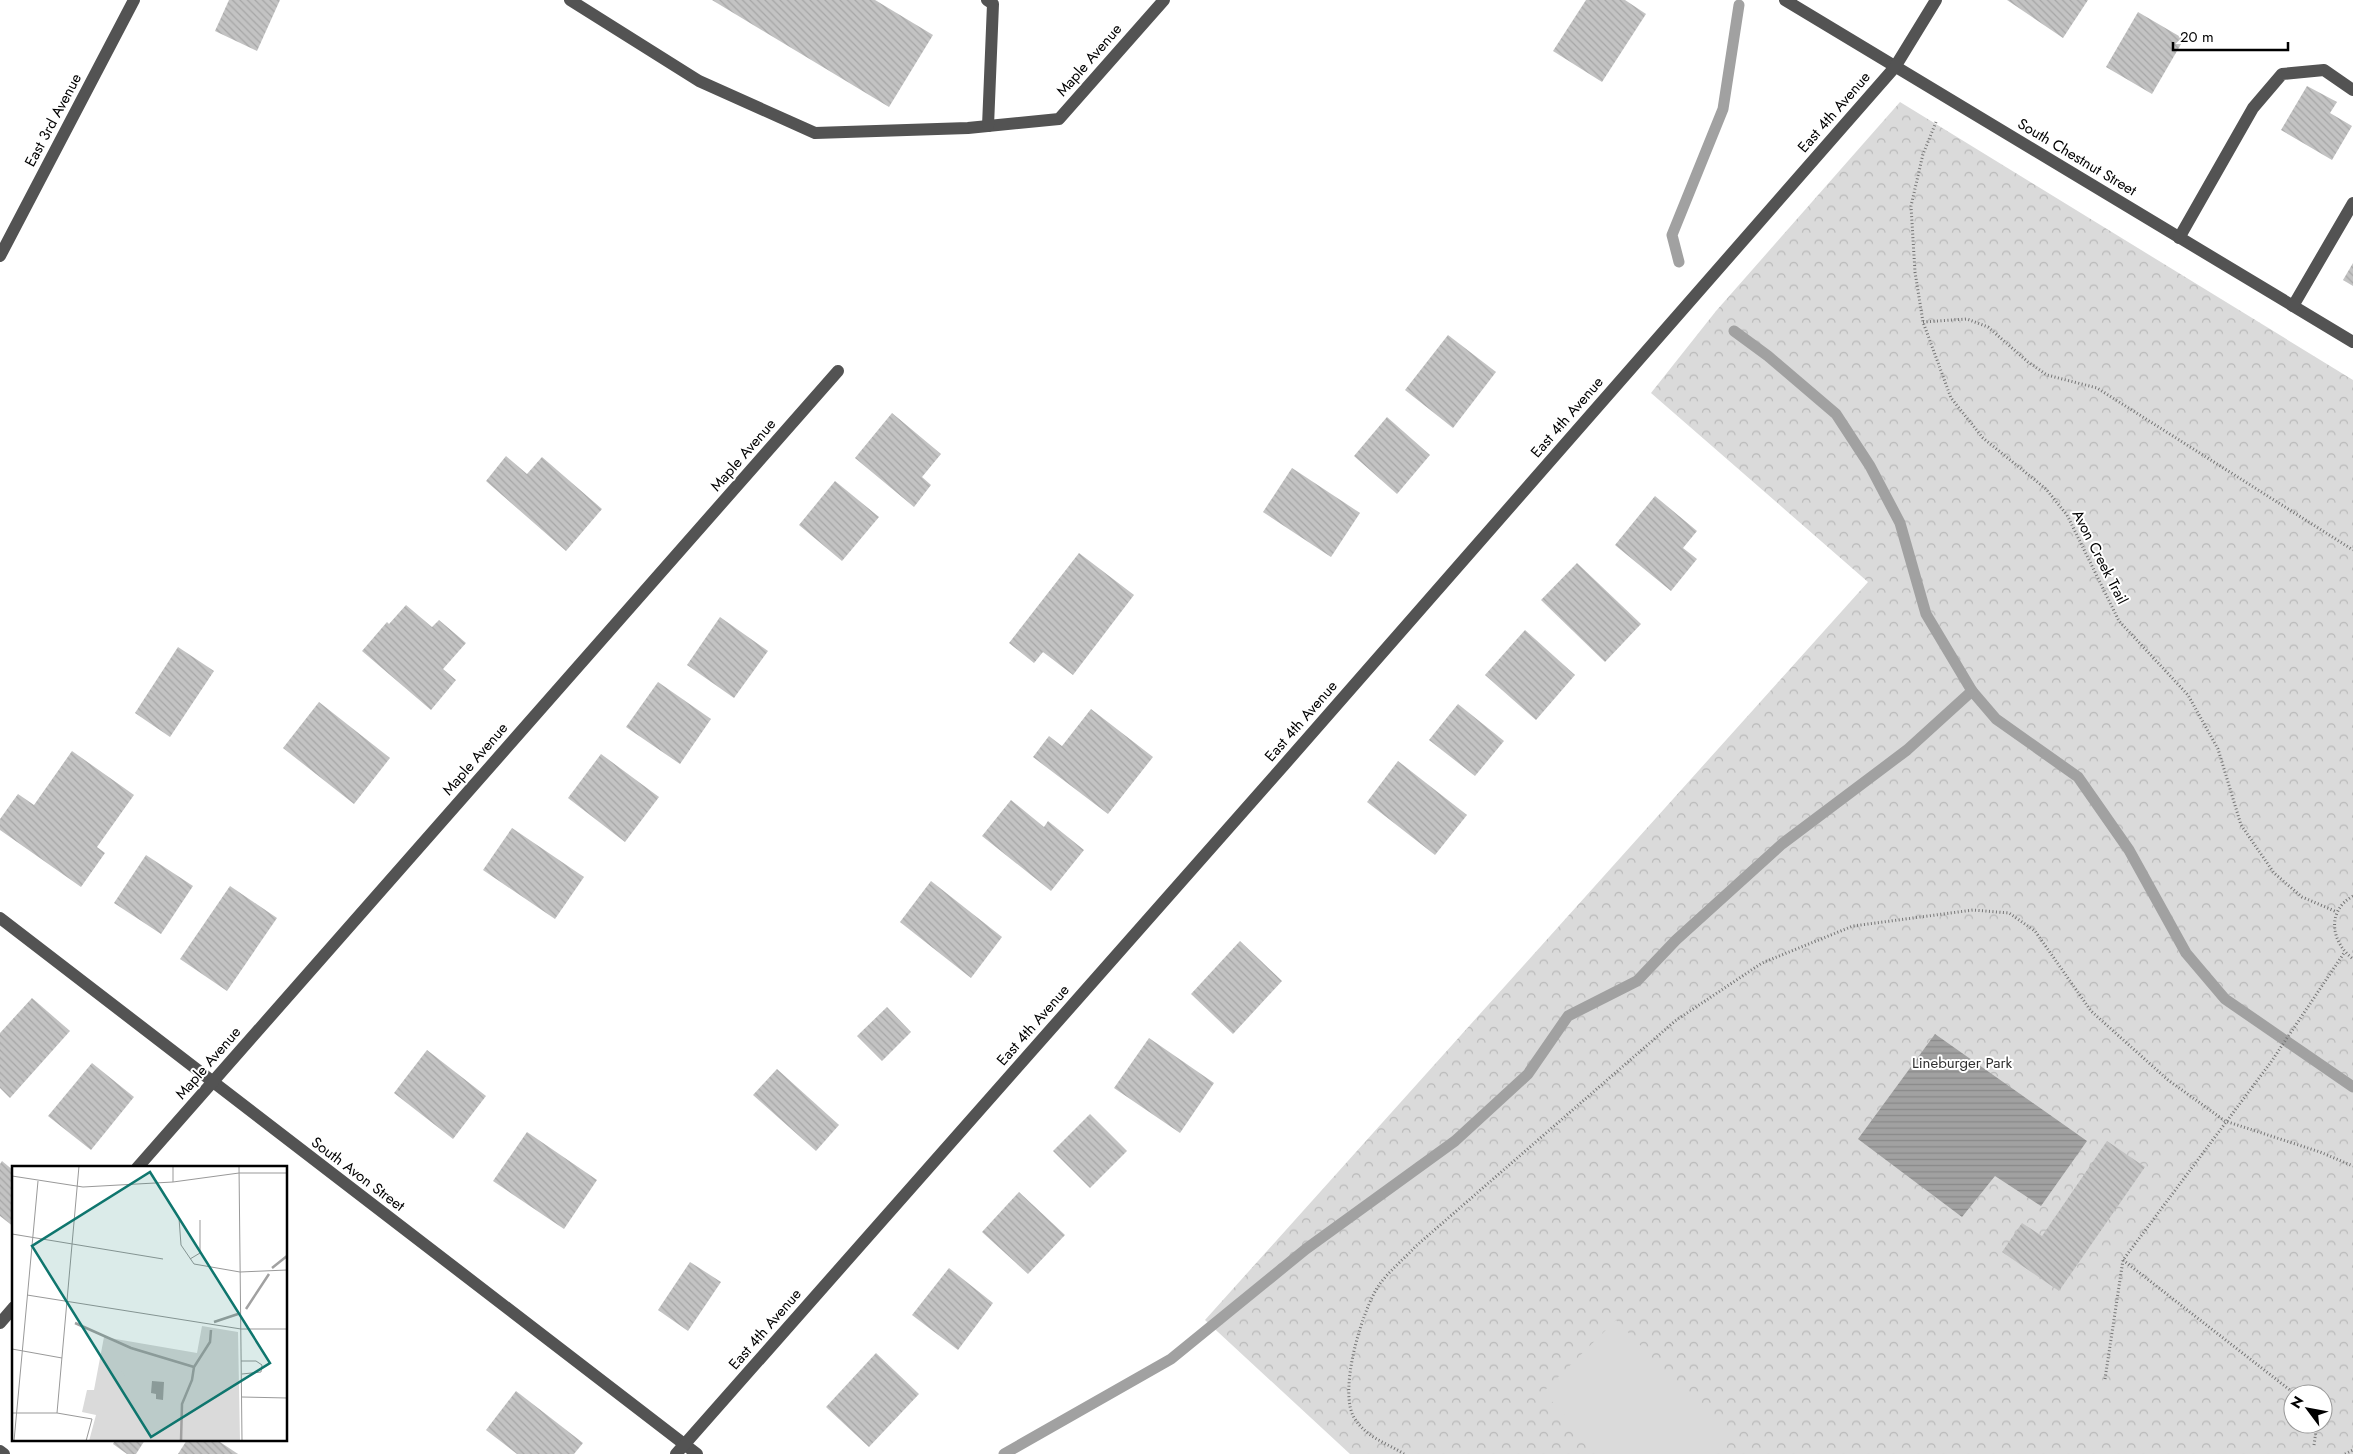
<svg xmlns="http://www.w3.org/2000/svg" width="2353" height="1454" font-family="Jost,sans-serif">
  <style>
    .park { fill: url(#park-crowns); fill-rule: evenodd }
    .pitch { fill: #dadada }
    .water { fill: url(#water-rules) }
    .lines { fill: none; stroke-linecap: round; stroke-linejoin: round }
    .stream { stroke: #a1a1a1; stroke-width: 11 }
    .building { fill: url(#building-back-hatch) }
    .path { stroke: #757575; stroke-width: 3; stroke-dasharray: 1 2.5; stroke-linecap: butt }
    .minor { stroke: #535353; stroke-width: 12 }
    .labels { text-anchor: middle; stroke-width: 4; stroke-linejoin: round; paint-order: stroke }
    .street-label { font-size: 15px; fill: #000; stroke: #fff }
    .park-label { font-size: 15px; fill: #313131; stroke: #fff }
    .inset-river { fill: none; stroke: #a1a1a1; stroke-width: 2.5 }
    .inset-road { fill: none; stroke: #999; stroke-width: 1 }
    .view { fill: #0f766e; fill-opacity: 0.15; stroke: #0f766e; stroke-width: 2.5 }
    .inset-edge { fill: none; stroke: #000; stroke-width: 2.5 }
  </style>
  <defs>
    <pattern id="park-crowns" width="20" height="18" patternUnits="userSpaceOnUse" patternTransform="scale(1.25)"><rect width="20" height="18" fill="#dadada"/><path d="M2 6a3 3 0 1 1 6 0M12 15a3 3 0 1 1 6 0" fill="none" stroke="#b9b9b9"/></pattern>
    <pattern id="water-rules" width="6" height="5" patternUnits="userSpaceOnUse" patternTransform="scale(1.25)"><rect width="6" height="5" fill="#a1a1a1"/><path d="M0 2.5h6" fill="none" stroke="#898989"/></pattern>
    <pattern id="building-back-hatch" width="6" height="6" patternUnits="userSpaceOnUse" patternTransform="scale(1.25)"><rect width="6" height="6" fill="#c3c3c3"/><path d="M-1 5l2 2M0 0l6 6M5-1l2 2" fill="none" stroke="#a6a6a6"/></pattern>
  </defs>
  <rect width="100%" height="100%" fill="#fff"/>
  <path class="park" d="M1900,102L2353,380V1454H1350L1205,1320L1868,582L1651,393L1716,311ZM2293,1394H2323V1424H2293Z"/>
  <polygon class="pitch" points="1616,1320 1727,1435 1707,1454 1601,1454 1543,1392"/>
  <polygon class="water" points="1935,1034 2087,1141 2041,1206 1995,1176 1962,1217 1858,1139"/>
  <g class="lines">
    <g class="stream">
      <polyline points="1679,262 1672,235 1723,109 1739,5"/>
      <polyline points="1734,331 1768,356 1836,414 1870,466 1900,523 1926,614 1972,691 1996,719 2078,777 2129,850 2186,953 2225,999 2353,1087"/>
      <polyline points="1004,1454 1171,1359 1306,1249 1455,1141 1528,1074 1568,1016 1637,981 1676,940 1782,844 1907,750 1972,691"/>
    </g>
  </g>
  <g class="building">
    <polygon points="229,0 280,0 257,51 215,31"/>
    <polygon points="712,0 875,0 933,35 889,107"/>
    <polygon points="1586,0 1625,0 1646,14 1602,82 1553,51"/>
    <polygon points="2007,0 2088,0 2063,38"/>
    <polygon points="2138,12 2184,39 2152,94 2106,67"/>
    <polygon points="2307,86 2337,102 2330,113 2352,126 2332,160 2281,130"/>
    <polygon points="2353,263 2353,286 2343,280"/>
    <polygon points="1448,335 1496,372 1453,428 1405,390"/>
    <polygon points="892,413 941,454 922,477 931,485 914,507 855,458"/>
    <polygon points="1387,417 1430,455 1397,494 1354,456"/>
    <polygon points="506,456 527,474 542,457 602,509 566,551 486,481"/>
    <polygon points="1292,468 1360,513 1331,557 1263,512"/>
    <polygon points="835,481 879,517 842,561 799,525"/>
    <polygon points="1655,496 1697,531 1683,548 1697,559 1671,591 1615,545"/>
    <polygon points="1079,553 1134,595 1073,675 1043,652 1034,663 1009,643"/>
    <polygon points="1577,563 1641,624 1605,662 1541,600"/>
    <polygon points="406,605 432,627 439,620 466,643 443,669 456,680 431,710 362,651 387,622 389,624"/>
    <polygon points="720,617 768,651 734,698 687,665"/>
    <polygon points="1525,630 1575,675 1536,720 1485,675"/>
    <polygon points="178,647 214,671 170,737 135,713"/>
    <polygon points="658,682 711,719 680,764 626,727"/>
    <polygon points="319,702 390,758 354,804 283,748"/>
    <polygon points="1458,704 1504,741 1475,776 1429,740"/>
    <polygon points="1091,709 1153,757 1108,814 1033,757 1049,736 1062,746"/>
    <polygon points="72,751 134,795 97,847 105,853 81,887 0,830 0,819 18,794 34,805"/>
    <polygon points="601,754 659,797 625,842 568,798"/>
    <polygon points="1398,761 1467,815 1435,855 1367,802"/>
    <polygon points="1011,800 1044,827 1048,821 1084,850 1051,891 982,836"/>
    <polygon points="512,828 584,877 555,919 483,870"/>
    <polygon points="146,855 193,886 161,934 114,903"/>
    <polygon points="931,881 1002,937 971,978 900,922"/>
    <polygon points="230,886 277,918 227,991 180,959"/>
    <polygon points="1240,941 1282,981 1233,1034 1191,994"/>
    <polygon points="32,998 70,1031 10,1098 0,1088 0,1033"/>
    <polygon points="887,1007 911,1032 882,1061 857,1036"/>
    <polygon points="1149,1038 1214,1083 1180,1133 1114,1088"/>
    <polygon points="427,1050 486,1096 453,1139 394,1093"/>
    <polygon points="92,1063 134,1097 91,1150 48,1116"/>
    <polygon points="777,1069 839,1125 816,1151 753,1095"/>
    <polygon points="1090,1114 1127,1151 1090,1188 1053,1151"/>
    <polygon points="527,1132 597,1180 564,1229 493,1181"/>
    <polygon points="2107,1141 2145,1167 2059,1291 2002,1252 2022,1223 2042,1236"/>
    <polygon points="2,1161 14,1171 14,1227 0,1216 0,1164"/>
    <polygon points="1019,1192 1065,1235 1028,1274 982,1232"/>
    <polygon points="690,1262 721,1282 688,1331 658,1310"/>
    <polygon points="949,1268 993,1303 958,1350 912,1315"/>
    <polygon points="876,1353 919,1394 869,1447 826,1407"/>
    <polygon points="516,1391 583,1443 574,1454 517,1454 486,1430"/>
    <polygon points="115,1440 145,1440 136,1454 127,1454 113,1444"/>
    <polygon points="187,1440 217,1440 238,1454 178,1454"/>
  </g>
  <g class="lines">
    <g class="path">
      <polyline points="1936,122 1923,154 1911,206 1915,272 1923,322 1951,398 1983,438 2046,489 2067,515 2119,621 2188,695 2218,749 2241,825 2274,873 2302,897 2337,912"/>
      <polyline points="1923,322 1967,319 1988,327 2028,362 2047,375 2097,388 2353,550"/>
      <path d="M2353,896C2326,911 2331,942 2353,959"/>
      <polyline points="2123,1260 2295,1394"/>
      <polyline points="2105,1379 2123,1260 2271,1062 2344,953"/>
      <polyline points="2314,1445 2317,1424"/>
      <path d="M1404,1454C1387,1443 1367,1438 1355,1419C1337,1393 1362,1310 1379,1285C1389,1271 1404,1259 1416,1246L1675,1021L1762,963L1853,926L1973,910L2009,913L2035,931L2091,1011L2168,1080L2225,1121L2320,1152L2353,1166"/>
      <polyline points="2345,1454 2353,1450"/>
    </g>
    <g class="minor">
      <polyline points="570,0 699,81 815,133 968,128 1059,119 1164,0"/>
      <polyline points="987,0 993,4 988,126"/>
      <polyline points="1785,0 2353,342"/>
      <polyline points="2179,238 2253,108 2282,74 2324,70 2353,90"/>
      <polyline points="0,256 134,0"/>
      <polyline points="2293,306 2353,203"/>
      <polyline points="0,918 697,1454"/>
      <polyline points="137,1168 838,371"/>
      <polyline points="0,1323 14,1307"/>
      <polyline points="0,1451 4,1454"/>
      <polyline points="676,1454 1285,764 1895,67 1936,0"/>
    </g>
  </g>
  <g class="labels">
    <g class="street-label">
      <text transform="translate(1089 60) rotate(-49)" y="5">Maple Avenue</text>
      <text transform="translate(1834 112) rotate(-49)" y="5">East 4th Avenue</text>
      <text transform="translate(53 120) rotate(-62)" y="5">East 3rd Avenue</text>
      <text transform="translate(2077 157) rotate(31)" y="5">South Chestnut Street</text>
      <text transform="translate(1567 417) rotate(-49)" y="5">East 4th Avenue</text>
      <text transform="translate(743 455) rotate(-49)" y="5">Maple Avenue</text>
      <text transform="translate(2100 557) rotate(63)" y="5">Avon Creek Trail</text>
      <text transform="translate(1301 721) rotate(-49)" y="5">East 4th Avenue</text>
      <text transform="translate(475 759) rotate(-49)" y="5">Maple Avenue</text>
      <text transform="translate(1033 1025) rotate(-49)" y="5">East 4th Avenue</text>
      <text transform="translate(208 1063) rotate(-49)" y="5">Maple Avenue</text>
      <text transform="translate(358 1174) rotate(37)" y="5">South Avon Street</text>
      <text transform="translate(765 1329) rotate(-49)" y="5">East 4th Avenue</text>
    </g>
    <g class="park-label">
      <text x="1962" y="1068">Lineburger Park</text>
    </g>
  </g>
  <g transform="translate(12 1166)">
    <rect width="275" height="275" fill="#fff"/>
    <path d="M190,160L226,166L228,275H77L84,249L70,246L75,224H82L92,171L185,187Z" fill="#dadada"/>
    <path d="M99 211a7 7 0 1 1 14 0a7 7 0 1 1-14 0Z" fill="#dadada"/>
    <path d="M140,215L152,216L151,234L144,233V228L139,227Z" fill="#a1a1a1"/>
    <path class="inset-river" d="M260,102L275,90M234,143L257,108M202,156L226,148M63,157L119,182L182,201M169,275L170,238L180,214L182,201L198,176L199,164"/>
    <path class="inset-road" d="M227,0L230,275M0,10L71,21L161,16L227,7H275M161,16V0M167,52L169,79L182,98L228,106L275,104M0,68L151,93M178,93L188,87V54M15,129L229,163H275M0,183L50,192M229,195H244L250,199L249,206L230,208M230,231L275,232M0,247H45L80,253L74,275M45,247L67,0M2,275L26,15"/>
    <path class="view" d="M138,6L258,197L139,271L20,80Z"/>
    <rect width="275" height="275" class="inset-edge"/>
  </g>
  <g transform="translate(2308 1409) rotate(302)"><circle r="24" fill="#ffffff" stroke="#999999"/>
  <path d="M0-4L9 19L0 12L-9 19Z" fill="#000000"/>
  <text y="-8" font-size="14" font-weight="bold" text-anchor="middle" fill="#000000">N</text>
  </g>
  <path d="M2173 42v8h115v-8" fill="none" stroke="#000000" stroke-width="2.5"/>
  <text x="2180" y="42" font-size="15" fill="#000000" stroke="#ffffff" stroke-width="4" paint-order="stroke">20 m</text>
</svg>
